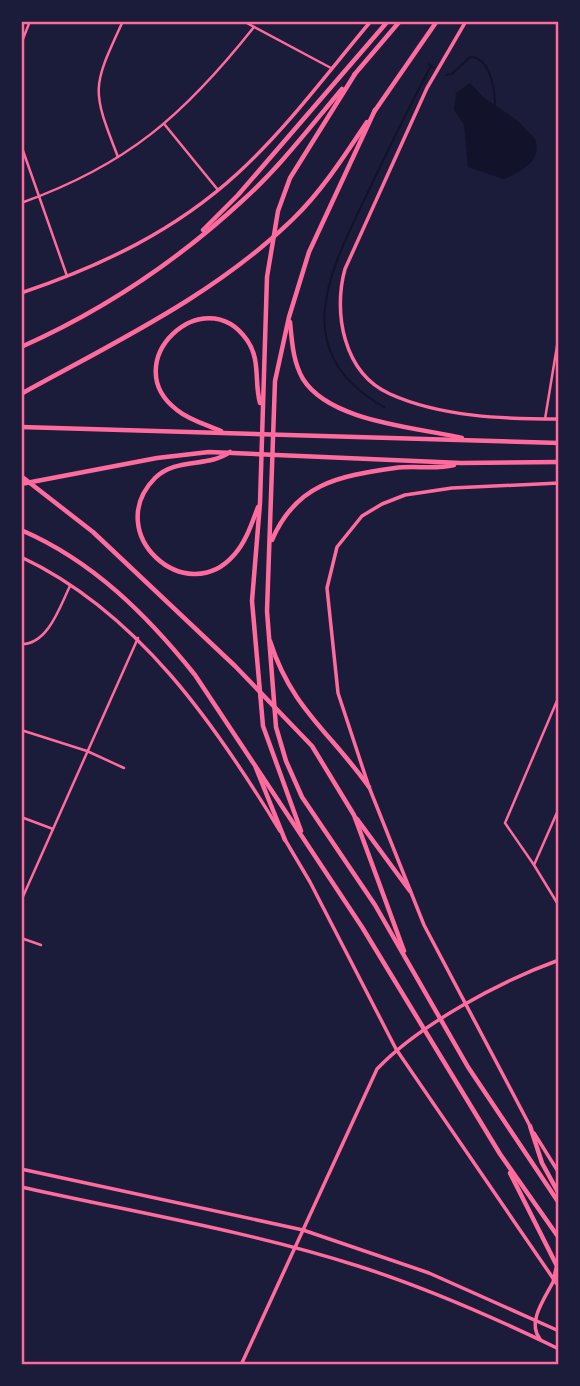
<svg xmlns="http://www.w3.org/2000/svg" width="580" height="1386" font-family="'Nunito Sans',sans-serif">
  <style>
    .water { fill: #12122b }
    .lines { fill: none; stroke-linecap: round; stroke-linejoin: round }
    .stream { stroke: #12122b; stroke-width: 2 }
    .minor { stroke: #ff6b9d; stroke-width: 2.5 }
    .secondary { stroke: #ff6b9d; stroke-width: 3.5 }
    .motorway { stroke: #ff6b9d; stroke-width: 4.5 }
    .neatline { fill: none; stroke: #ff6b9d; stroke-width: 2.5 }
  </style>
  <rect width="100%" height="100%" fill="#1b1b3a"/>
  <path class="water" d="M470,83L483,97L517,120L535,139C543,161 520,172 504,179L468,167L464,125L454,110L456,93Z"/>
  <g class="lines">
    <g class="stream">
      <polyline points="362,21 363,22"/>
      <polyline points="429,64 434,68"/>
      <path d="M446,75L452,74L470,57C490,56 495,90 495,105"/>
      <path d="M384,407C284,350 332,268 369,190C389,148 409,107 431,66"/>
    </g>
    <g class="minor">
      <polyline points="243,21 331,68"/>
      <polyline points="21,44 30,21"/>
      <polyline points="165,125 218,190"/>
      <polyline points="21,145 67,276"/>
      <path d="M118,157C91,88 92,88 123,21"/>
      <path d="M21,203C128,165 185,114 254,27"/>
      <polyline points="545,419 559,334"/>
      <path d="M21,644C48,645 60,606 70,586"/>
      <polyline points="21,730 87,751 124,768"/>
      <polyline points="559,808 534,865 559,906"/>
      <polyline points="21,817 53,829"/>
      <polyline points="534,865 505,823 559,696"/>
      <polyline points="21,901 138,638"/>
      <polyline points="21,938 41,945"/>
    </g>
    <g class="secondary">
      <path d="M466,21L427,88L345,269C333,312 343,373 390,394C441,417 504,419 559,419"/>
      <path d="M21,293C101,266 175,231 238,173C287,128 328,72 371,21"/>
      <path d="M21,557C138,612 215,724 280,831"/>
      <polyline points="284,838 310,882 396,1049 559,1287"/>
      <polyline points="530,1126 424,925 369,787 338,693 327,588 337,547 362,516 382,504 405,495 452,488 559,483"/>
      <polyline points="534,1133 559,1173"/>
      <polyline points="21,1169 303,1230 429,1273 559,1331"/>
      <path d="M21,1187C133,1212 248,1231 358,1266C427,1288 493,1317 559,1349"/>
      <path d="M540,1339C526,1322 546,1297 554,1280"/>
      <path d="M241,1365L377,1069C420,1024 501,981 559,960"/>
    </g>
    <g class="motorway">
      <polyline points="354,75 400,21"/>
      <polyline points="375,110 309,252 289,317 275,381 267,611 276,727 286,761 302,797 375,905 468,1067 559,1203"/>
      <polyline points="374,112 437,21"/>
      <polyline points="203,230 238,195 388,21"/>
      <path d="M290,322C292,342 293,362 303,379C330,422 416,427 462,438"/>
      <path d="M21,347C102,311 177,261 242,201C279,168 310,127 342,89"/>
      <path d="M21,394C115,342 215,295 293,219C322,191 345,155 367,122"/>
      <polyline points="21,427 559,443"/>
      <path d="M221,431C207,425 189,420 177,410C115,363 204,278 247,340C261,360 254,382 260,403"/>
      <path d="M230,452C208,468 176,457 155,478C101,533 186,610 234,555C246,542 252,523 258,507"/>
      <polyline points="21,476 93,532 235,666 312,746 354,815 404,951"/>
      <polyline points="21,484 157,458 209,452 461,463 559,462"/>
      <path d="M21,530C93,561 147,615 195,675L362,927L500,1154L559,1238"/>
      <path d="M272,540C296,484 338,476 395,468C415,465 434,470 454,465"/>
      <path d="M270,641C291,708 331,733 369,787"/>
      <polyline points="256,768 285,840"/>
      <polyline points="357,819 410,891"/>
      <polyline points="301,831 263,726 252,601 260,503 267,277 278,211 290,178 355,74"/>
      <polyline points="530,1126 542,1163 559,1194"/>
      <polyline points="510,1173 557,1266 554,1280"/>
    </g>
  </g>
  <rect width="580" height="1386" fill="none" stroke="#1b1b3a" stroke-width="46"/>
  <rect x="23" y="23" width="534" height="1340" class="neatline"/>
</svg>
